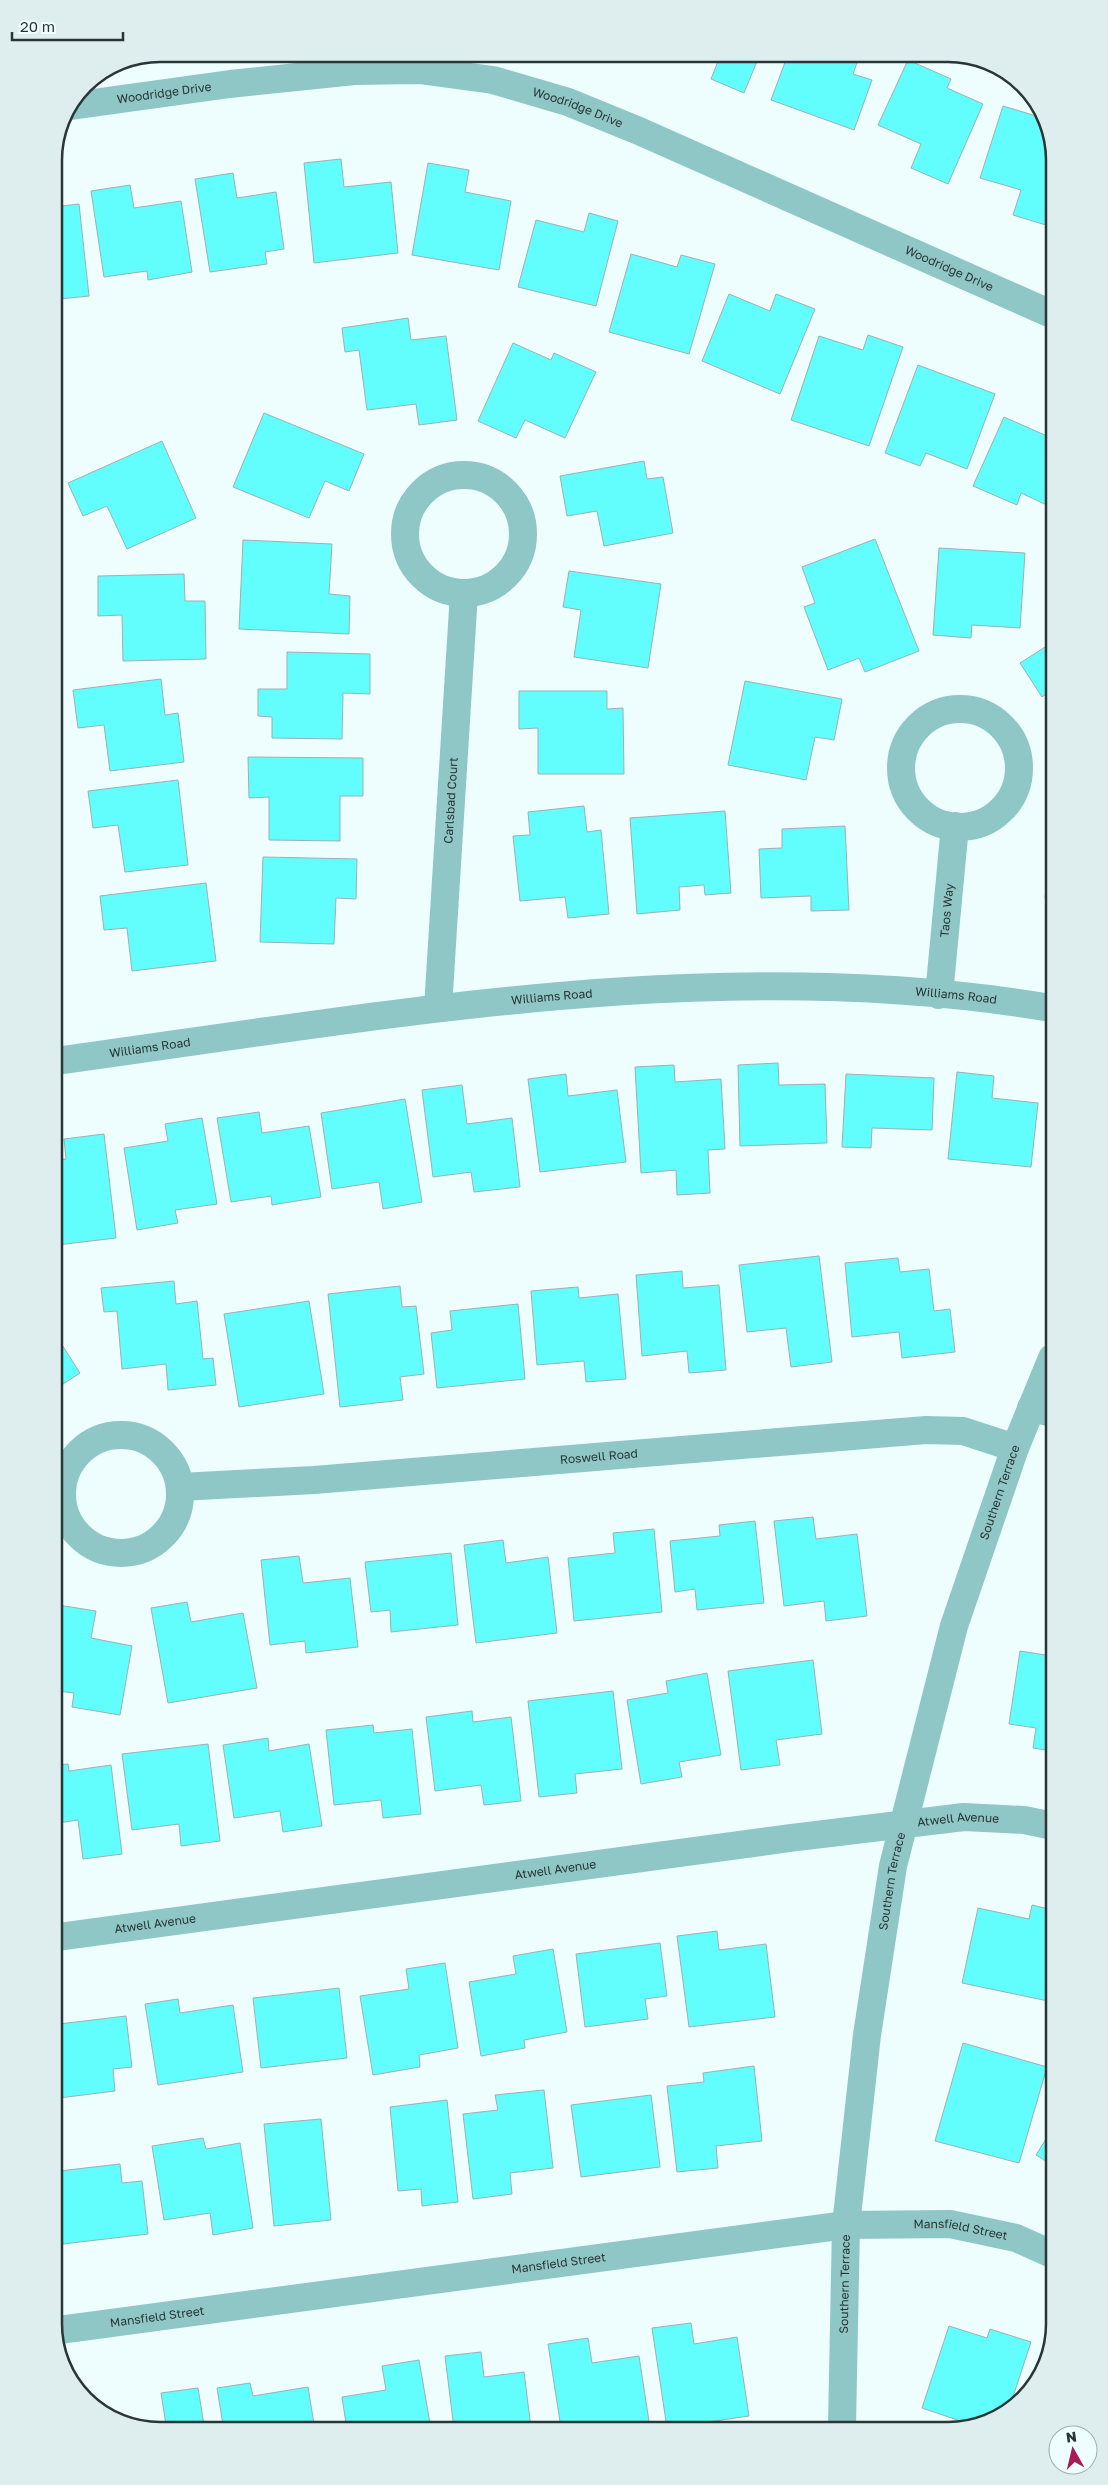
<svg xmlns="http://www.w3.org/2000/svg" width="1108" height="2485" font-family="'Golos Text',sans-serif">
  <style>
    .building { fill: #62fdfd; stroke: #98b3b2 }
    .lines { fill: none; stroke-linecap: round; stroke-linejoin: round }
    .minor { stroke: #8ec7c6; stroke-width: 28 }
    .tertiary { stroke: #8ec7c6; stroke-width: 28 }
    .labels { text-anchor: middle; stroke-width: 5; stroke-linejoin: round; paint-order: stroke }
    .street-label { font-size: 12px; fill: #2a3535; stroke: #eefefe }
    .rim { fill: none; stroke: #2a3535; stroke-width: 2.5 }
  </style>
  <rect width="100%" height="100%" fill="#eefefe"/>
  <g class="building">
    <polygon points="706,54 760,54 744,93 711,79 719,59"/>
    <polygon points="788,54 860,54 853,74 872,80 854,130 771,100"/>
    <polygon points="908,60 951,79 947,88 983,104 948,184 911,168 921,144 878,125"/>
    <polygon points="1003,106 1043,118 1048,126 1049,226 1013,215 1021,190 980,178"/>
    <polygon points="341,159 344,187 391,182 398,253 314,263 304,163"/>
    <polygon points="428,163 469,170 465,192 511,201 499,270 412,255"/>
    <polygon points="233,173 237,198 276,192 284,249 265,252 267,264 210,272 195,179"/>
    <polygon points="130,185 134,208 181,201 192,272 148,280 147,271 104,277 91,191"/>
    <polygon points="79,204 89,296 60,299 58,281 54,282 54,207"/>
    <polygon points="589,213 618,221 596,306 518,287 536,220 584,232"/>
    <polygon points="631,254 677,267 681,255 715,264 689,354 609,332"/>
    <polygon points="729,294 770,311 776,294 815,309 780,394 702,361"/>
    <polygon points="408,318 411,340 446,336 457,420 419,425 416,404 367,410 359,350 345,352 342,328"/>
    <polygon points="868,335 903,347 869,446 791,420 819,336 863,350"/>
    <polygon points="513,343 551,360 554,353 596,372 565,438 525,420 516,438 478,421"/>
    <polygon points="918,365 995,394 967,469 926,453 920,466 885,453"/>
    <polygon points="264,413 364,454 349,491 325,481 309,518 233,487"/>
    <polygon points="1004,417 1047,436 1049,431 1049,506 1021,493 1017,505 973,486"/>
    <polygon points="162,441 196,518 127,549 107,506 83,516 68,483"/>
    <polygon points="644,461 647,479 663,477 673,533 604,546 597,511 567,516 560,476"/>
    <polygon points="875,539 919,651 865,672 859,658 828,670 804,607 815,603 802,567"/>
    <polygon points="243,540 332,544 329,594 350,596 349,634 239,629"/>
    <polygon points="939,548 1025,553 1020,628 972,625 971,638 933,635"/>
    <polygon points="569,571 661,584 648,668 574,657 581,610 563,607"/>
    <polygon points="184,574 185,601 205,601 206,659 123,661 122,615 98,616 98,576"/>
    <polygon points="1050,644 1050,691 1042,697 1020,663"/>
    <polygon points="287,652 370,654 370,694 343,693 342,739 272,738 272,717 258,716 258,689 287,689"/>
    <polygon points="161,679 165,715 178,713 184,762 110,771 104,725 78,728 73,690"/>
    <polygon points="745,681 842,699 834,740 815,737 806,780 728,765"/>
    <polygon points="519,691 607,691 607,709 623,708 624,774 538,774 538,728 519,729"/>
    <polygon points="248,757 363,758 363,796 340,796 340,841 269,840 269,797 249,798"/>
    <polygon points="178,780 188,865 125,872 118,825 93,828 88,791"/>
    <polygon points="584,806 587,832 601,830 609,914 568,918 565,897 520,901 513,836 530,835 528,812"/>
    <polygon points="725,811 731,893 705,895 704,885 679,887 680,910 637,914 630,818"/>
    <polygon points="845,826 849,910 811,911 811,896 761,898 759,849 782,848 782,829"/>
    <polygon points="1050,855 1051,898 1045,898"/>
    <polygon points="263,857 357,859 356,899 336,898 334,944 260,942"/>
    <polygon points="206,883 216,961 132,971 127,928 104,930 100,896"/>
    <polygon points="778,1063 779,1085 825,1084 827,1143 740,1146 738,1065"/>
    <polygon points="674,1065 675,1082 721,1079 725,1149 708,1150 710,1193 677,1195 676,1170 641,1173 635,1067"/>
    <polygon points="957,1072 994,1076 992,1098 1038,1103 1031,1167 948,1159"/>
    <polygon points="566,1074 568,1096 617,1090 626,1162 540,1172 528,1079"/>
    <polygon points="846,1074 934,1078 932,1130 872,1128 871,1148 842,1147"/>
    <polygon points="462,1085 467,1124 512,1118 520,1187 474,1192 471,1172 433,1177 422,1090"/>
    <polygon points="405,1099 422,1202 383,1209 379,1182 332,1189 321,1113"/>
    <polygon points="259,1112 262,1133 309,1126 321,1197 272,1205 271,1196 231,1202 217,1118"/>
    <polygon points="202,1118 217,1204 175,1210 178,1223 137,1230 124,1148 168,1141 165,1124"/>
    <polygon points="104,1134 116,1238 57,1245 57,1160 66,1159 64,1139"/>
    <polygon points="819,1256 832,1362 791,1367 786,1328 747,1332 739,1265"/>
    <polygon points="898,1258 900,1272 929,1269 934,1311 950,1309 955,1352 902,1358 899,1332 852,1337 845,1263"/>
    <polygon points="682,1271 683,1288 719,1285 726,1370 689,1373 687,1351 642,1356 636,1275"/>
    <polygon points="174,1281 176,1304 197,1301 203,1359 213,1358 216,1385 168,1390 166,1364 122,1369 117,1311 104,1312 101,1288"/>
    <polygon points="400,1286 402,1307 416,1306 424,1374 400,1377 403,1400 340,1407 328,1294"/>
    <polygon points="578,1287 579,1298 618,1294 626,1379 586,1382 584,1361 537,1365 531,1291"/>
    <polygon points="309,1301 324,1394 239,1407 224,1314"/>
    <polygon points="518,1304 525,1379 437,1388 431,1333 452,1330 450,1311"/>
    <polygon points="57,1337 80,1373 57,1388"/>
    <polygon points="813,1517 816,1539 857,1534 867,1616 826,1621 824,1601 784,1606 774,1521"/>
    <polygon points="755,1521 764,1603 697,1610 695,1589 675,1592 670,1541 720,1536 719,1525"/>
    <polygon points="654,1529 662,1612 574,1621 568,1558 615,1553 613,1533"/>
    <polygon points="503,1540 506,1563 548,1557 557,1633 476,1643 464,1545"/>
    <polygon points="451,1553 458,1625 391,1632 390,1610 371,1612 365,1562"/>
    <polygon points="299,1556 303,1583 350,1578 358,1647 306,1653 305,1641 270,1645 261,1560"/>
    <polygon points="187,1602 191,1622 243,1613 257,1688 168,1703 151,1608"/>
    <polygon points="58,1605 96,1611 91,1638 132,1646 120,1715 72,1707 74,1693 58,1691"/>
    <polygon points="1020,1651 1052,1656 1053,1751 1033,1748 1036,1728 1009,1724"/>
    <polygon points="813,1660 822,1734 776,1740 780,1765 741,1770 728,1671"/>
    <polygon points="707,1673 721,1755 679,1762 682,1777 641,1784 627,1700 668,1693 666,1681"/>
    <polygon points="613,1691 622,1769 575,1774 577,1793 539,1797 528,1701"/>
    <polygon points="472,1711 473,1722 511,1717 521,1801 484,1805 481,1785 435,1791 426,1717"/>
    <polygon points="373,1725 374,1733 412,1729 421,1814 383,1818 381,1800 334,1805 326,1730"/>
    <polygon points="268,1738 269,1751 309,1744 322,1826 283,1832 280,1811 234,1818 223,1745"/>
    <polygon points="208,1744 220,1841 181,1846 179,1824 132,1830 122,1754"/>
    <polygon points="68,1764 69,1771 111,1765 122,1854 83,1859 78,1820 58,1823 58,1765"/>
    <polygon points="1032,1905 1053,1910 1053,1977 1048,2001 962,1983 978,1908 1029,1919"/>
    <polygon points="717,1931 719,1950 766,1944 775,2017 689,2027 677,1936"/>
    <polygon points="660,1943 667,1996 645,1999 648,2019 585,2027 576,1954"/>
    <polygon points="553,1949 567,2032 524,2040 525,2048 481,2056 469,1982 516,1974 513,1956"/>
    <polygon points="445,1963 458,2048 419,2055 420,2067 373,2075 360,1996 409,1989 406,1969"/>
    <polygon points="339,1988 347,2058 261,2068 253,1998"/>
    <polygon points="178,1999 180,2013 233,2005 243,2072 158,2085 145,2004"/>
    <polygon points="126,2016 132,2067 113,2069 115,2091 59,2098 59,2024"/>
    <polygon points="963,2043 1047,2067 1019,2163 935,2141"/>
    <polygon points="754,2066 762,2141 716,2146 718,2168 677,2172 667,2086 704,2082 703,2073"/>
    <polygon points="544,2090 553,2168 510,2173 512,2194 473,2199 463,2114 498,2110 495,2095"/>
    <polygon points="651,2095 660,2167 581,2177 571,2105"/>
    <polygon points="447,2100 458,2202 422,2206 421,2189 398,2191 390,2107"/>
    <polygon points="321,2119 331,2220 274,2226 264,2124"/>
    <polygon points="1054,2126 1054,2166 1036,2155"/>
    <polygon points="203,2138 206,2149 240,2143 253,2228 213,2235 210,2213 164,2220 152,2146"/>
    <polygon points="120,2164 122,2183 142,2181 148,2234 63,2244 59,2208 59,2171"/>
    <polygon points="691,2323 694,2344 737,2337 749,2416 667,2428 652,2328"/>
    <polygon points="949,2326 987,2338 990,2329 1031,2342 1011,2403 982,2425 975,2426 922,2408"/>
    <polygon points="588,2338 592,2363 639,2356 650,2428 599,2428 599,2424 561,2428 548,2344"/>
    <polygon points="481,2352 484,2377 524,2372 531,2428 454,2429 445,2356"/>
    <polygon points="419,2360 431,2429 347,2430 342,2397 386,2390 382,2366"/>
    <polygon points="250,2383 253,2396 308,2387 315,2430 224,2431 217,2388"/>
    <polygon points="198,2388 205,2431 165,2431 167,2431 161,2393"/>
  </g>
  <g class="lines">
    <g class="minor">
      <circle cx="464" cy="534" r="59"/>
      <circle cx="960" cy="768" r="59"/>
      <path id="s1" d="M939,995L955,826"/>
      <path id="s2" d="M438,1008L464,593"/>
      <path id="s3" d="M56,1061C385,1016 719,952 1051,1008"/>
      <polyline points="1031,1408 1052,1413"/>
      <circle cx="121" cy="1494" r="59"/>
      <path id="s4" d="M180,1487L314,1480L926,1430L963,1431L1015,1448"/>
      <path id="s5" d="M58,1937L790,1838L964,1817L1024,1820L1053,1826"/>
      <path id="s6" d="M59,2330L846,2225L950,2224L1016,2238L1054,2255"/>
    </g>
    <g class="tertiary">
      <path id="s7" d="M71,106L230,84L354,71L419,70L493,80L568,102L639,131L1049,313"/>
      <path id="s8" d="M842,2426L846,2225L867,2035L893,1866L954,1626L1015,1448L1052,1358"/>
    </g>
  </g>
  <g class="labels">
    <g class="street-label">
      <text dy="4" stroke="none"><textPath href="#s7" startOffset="94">Woodridge Drive</textPath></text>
      <text dy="4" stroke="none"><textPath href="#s7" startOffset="514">Woodridge Drive</textPath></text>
      <text dy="4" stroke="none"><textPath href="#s7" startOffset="919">Woodridge Drive</textPath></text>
      <text dy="4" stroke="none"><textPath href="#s2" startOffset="208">Carlsbad Court</textPath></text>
      <text dy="4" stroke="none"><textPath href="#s1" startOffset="85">Taos Way</textPath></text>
      <text dy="4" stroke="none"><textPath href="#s3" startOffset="500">Williams Road</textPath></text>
      <text dy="4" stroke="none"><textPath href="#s3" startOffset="905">Williams Road</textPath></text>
      <text dy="4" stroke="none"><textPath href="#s3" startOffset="95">Williams Road</textPath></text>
      <text dy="4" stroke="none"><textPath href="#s4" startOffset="420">Roswell Road</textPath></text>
      <text dy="4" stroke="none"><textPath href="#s8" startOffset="952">Southern Terrace</textPath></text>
      <text dy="4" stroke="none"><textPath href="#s5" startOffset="908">Atwell Avenue</textPath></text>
      <text dy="4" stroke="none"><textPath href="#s5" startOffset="502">Atwell Avenue</textPath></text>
      <text dy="4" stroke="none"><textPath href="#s8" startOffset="548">Southern Terrace</textPath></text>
      <text dy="4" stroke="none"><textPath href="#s5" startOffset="98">Atwell Avenue</textPath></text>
      <text dy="4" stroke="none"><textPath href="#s6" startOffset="909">Mansfield Street</textPath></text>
      <text dy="4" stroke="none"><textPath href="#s6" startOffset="504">Mansfield Street</textPath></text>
      <text dy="4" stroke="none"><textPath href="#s8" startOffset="142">Southern Terrace</textPath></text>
      <text dy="4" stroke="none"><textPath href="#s6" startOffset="99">Mansfield Street</textPath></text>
    </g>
  </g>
  <path d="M0 0H1108V2485H0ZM160 62H948A98 98 0 0 1 1046 160V2324A98 98 0 0 1 948 2422H160A98 98 0 0 1 62 2324V160A98 98 0 0 1 160 62Z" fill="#deeeee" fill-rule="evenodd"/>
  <path class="rim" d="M160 62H948A98 98 0 0 1 1046 160V2324A98 98 0 0 1 948 2422H160A98 98 0 0 1 62 2324V160A98 98 0 0 1 160 62Z"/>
  <g transform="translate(1073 2450) rotate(352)"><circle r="24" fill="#eefefe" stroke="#a0aeae"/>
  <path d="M0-4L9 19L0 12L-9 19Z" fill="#aa1a54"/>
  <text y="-8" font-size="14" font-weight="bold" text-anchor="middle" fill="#2a3535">N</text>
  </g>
  <path d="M12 32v8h111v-8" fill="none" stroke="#2a3535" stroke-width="2.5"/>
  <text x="20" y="32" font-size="15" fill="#2a3535" stroke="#eefefe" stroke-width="4" paint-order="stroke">20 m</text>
</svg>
